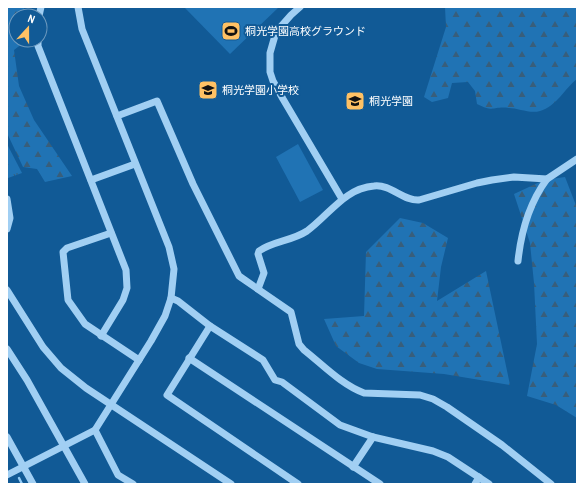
<svg xmlns="http://www.w3.org/2000/svg" width="584" height="491" font-family="'Archivo Narrow','Noto Sans JP',sans-serif">
  <style>
    .forest { fill: url(#forest-firs) }
    .park { fill: url(#park-tufts) }
    .garden { fill: #2073b4 }
    .lines { fill: none; stroke-linecap: round; stroke-linejoin: round }
    .stream { stroke: #93ccf7; stroke-width: 2.5 }
    .minor { stroke: #a1cff3; stroke-width: 7 }
    .labels { text-anchor: middle; stroke-width: 4; stroke-linejoin: round; paint-order: stroke }
    .poi-label { font-size: 11px; fill: #fff; stroke: #115a96; text-anchor: start }
  </style>
  <defs>
    <pattern id="forest-firs" width="22" height="20" patternUnits="userSpaceOnUse"><rect width="22" height="20" fill="#2073b4"/><path d="M5 1l3.5 6h-7zM16 11l3.5 6h-7z" fill="#385e7b"/></pattern>
    <pattern id="park-tufts" width="24" height="20" patternUnits="userSpaceOnUse"><rect width="24" height="20" fill="#2073b4"/><path d="M3 7l-1-3M5 7V3M7 7l1-3M15 17l-1-3M17 17v-4M19 17l1-3" fill="none" stroke="#385e7b"/></pattern>
  </defs>
  <rect width="100%" height="100%" fill="#115a96"/>
  <g class="forest">
    <polygon points="7,7 24,7 25,16 16,16 16,40 27,40 14,50 19,86 34,120 72,176 45,182 37,169 23,167 7,133"/>
    <path d="M445,7H577V79C565,88 556,107 540,111C530,114 518,108 509,108C492,106 495,113 477,104L475,91L468,82L452,83L448,98L432,102L424,97L446,27Z"/>
    <polygon points="565,177 577,208 577,418 556,405 527,396 537,344 534,283 530,243 514,194 544,180"/>
    <polygon points="400,218 423,223 448,238 441,267 437,301 486,271 510,385 444,374 377,369 359,363 336,346 324,319 364,316 366,252"/>
  </g>
  <polygon class="park" points="7,144 22,173 8,178 7,176"/>
  <g class="garden">
    <polygon points="184,7 279,7 230,54"/>
    <polygon points="298,144 323,190 300,202 276,157"/>
  </g>
  <g class="lines">
    <polyline class="stream" points="19,478 22,484"/>
    <g class="minor">
      <polyline points="300,7 291,15 276,32 270,53 270,72 273,81 283,99 342,199"/>
      <polyline points="39,16 41,7"/>
      <polyline points="38,40 38,46 126,270 127,288 123,300 101,336"/>
      <path d="M117,116L157,101L193,184L239,276L291,312L299,344L304,350C323,365 342,385 364,393L420,395L433,399L447,407L502,445L551,484"/>
      <polyline points="91,180 135,164"/>
      <polyline points="7,199 10,218 7,229"/>
      <polyline points="111,233 67,248 63,252 68,300 85,324 139,360"/>
      <path d="M518,261C521,232 530,202 547,179"/>
      <path d="M258,289L264,273L258,254L259,251C273,241 292,241 307,231C329,215 345,188 374,186C391,184 403,201 419,200L477,183L492,180L514,177L547,179L577,159"/>
      <polyline points="7,290 43,347 61,368 86,388 231,484"/>
      <polyline points="171,298 178,301 210,326 263,360 275,380 282,382 340,425 373,437 433,451 448,457 489,484"/>
      <polyline points="210,326 167,395 298,484"/>
      <polyline points="7,349 27,380 85,484"/>
      <polyline points="189,358 380,484"/>
      <polyline points="95,430 118,475 133,484"/>
      <polyline points="7,437 33,484"/>
      <polyline points="353,467 373,437"/>
      <polyline points="7,475 95,430 151,341 165,316 171,298 174,269 169,247 82,29 78,7"/>
      <polyline points="475,484 479,477"/>
    </g>
  </g>
  <defs>
    <symbol id="stadium-square" viewBox="-11 -11 22 22"><rect x="-9" y="-9" width="18" height="18" rx="4" fill="#ffc164" stroke="#115a96"/><path d="M0-5a6.5 5 0 1 0 0 10a6.5 5 0 1 0 0-10ZM-3.5-1.8h7v3.6h-7Z" fill="#111"/></symbol>
    <symbol id="school-square" viewBox="-11 -11 22 22"><rect x="-9" y="-9" width="18" height="18" rx="4" fill="#ffc164" stroke="#115a96"/><path d="M0-5L7-2L0 1L-7-2ZM-4 1L0 2.5L4 1V4Q0 6-4 4Z" fill="#111"/></symbol>
  </defs>
  <g fill-rule="evenodd">
    <use href="#stadium-square" x="220" y="20" width="22" height="22"/>
    <use href="#school-square" x="197" y="79" width="22" height="22"/>
    <use href="#school-square" x="344" y="90" width="22" height="22"/>
  </g>
  <g class="labels">
    <g class="poi-label">
      <text x="245" y="35">桐光学園高校グラウンド</text>
      <text x="222" y="94">桐光学園小学校</text>
      <text x="369" y="105">桐光学園</text>
    </g>
  </g>
  <rect width="584" height="491" fill="none" stroke="#ffffff" stroke-width="16"/>
  <g transform="translate(28 28) rotate(21)"><circle r="19" fill="#115a96" stroke="#709cc0"/>
  <path d="M0-3L7 15L0 10L-7 15Z" fill="#ffc164"/>
  <text y="-6" font-size="11" font-weight="bold" text-anchor="middle" fill="#ffffff">N</text>
  </g>
</svg>
